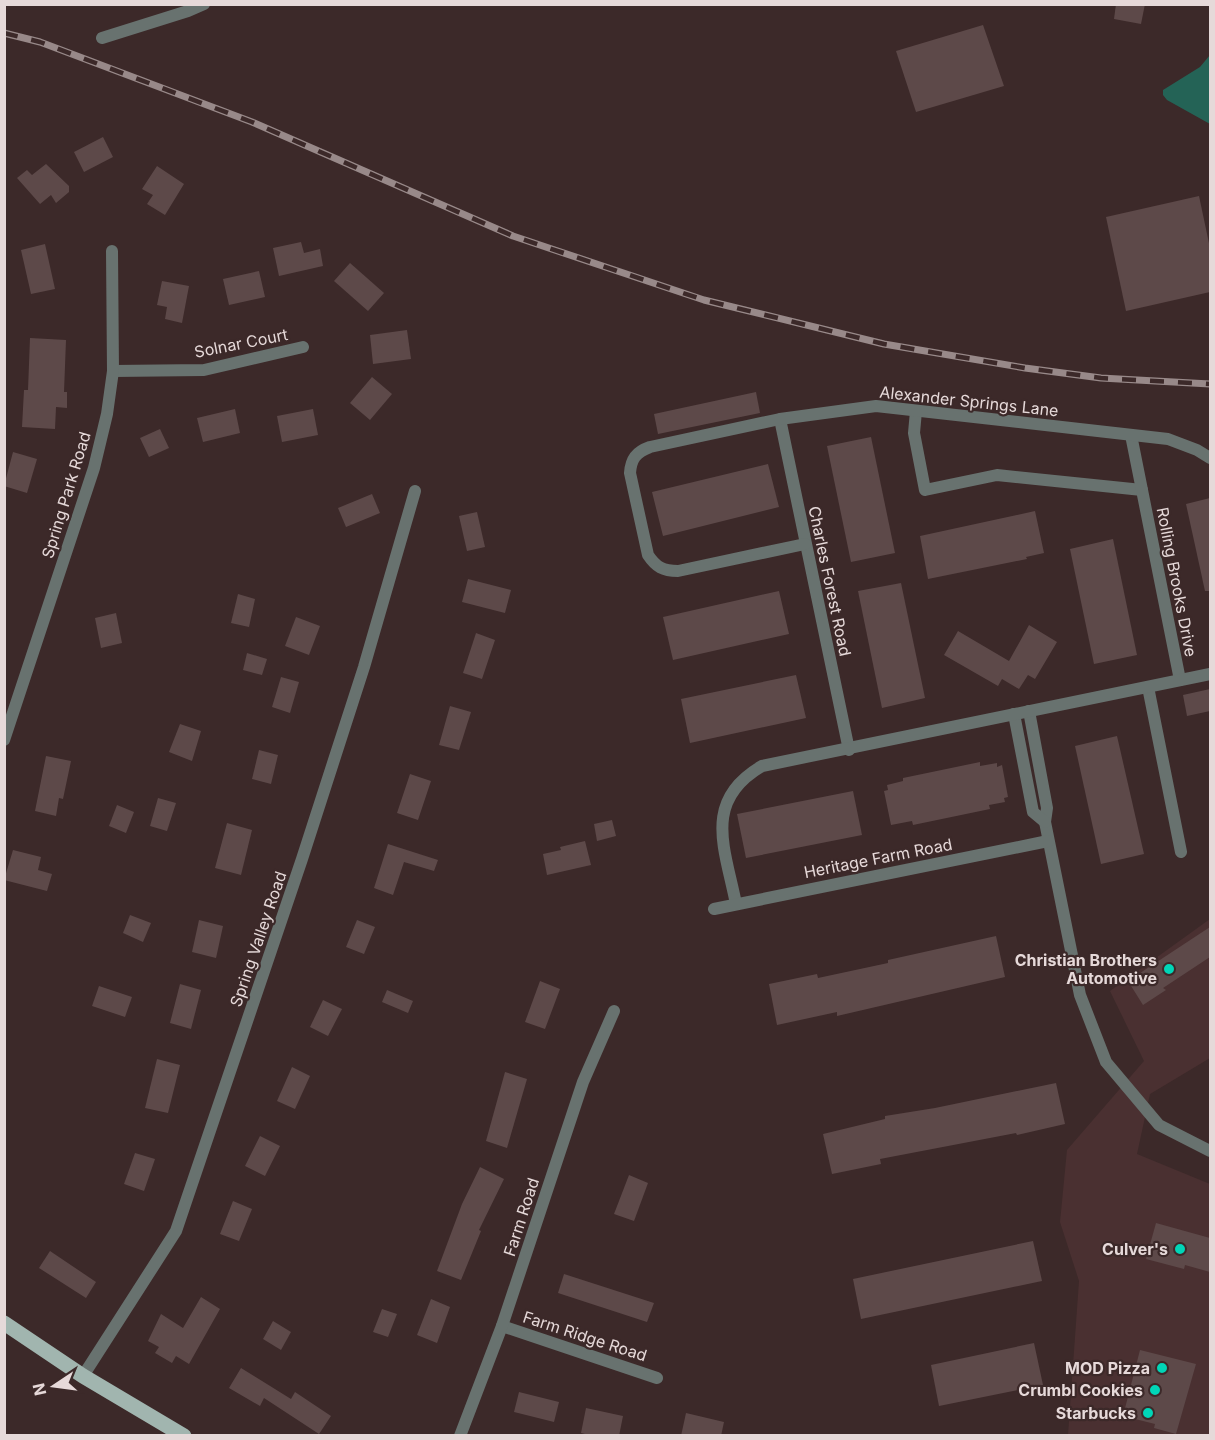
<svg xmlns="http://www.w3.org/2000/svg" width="1215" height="1440" font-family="Inter,sans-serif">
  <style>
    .built { fill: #4a3031 }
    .water { fill: #246356 }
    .building { fill: #5d4949 }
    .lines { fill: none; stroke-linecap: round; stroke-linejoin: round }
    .street { stroke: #68726f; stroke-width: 12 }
    .primary { stroke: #a1b5af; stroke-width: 15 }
    .rail-casing { stroke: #988989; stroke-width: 7 }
    .rail { stroke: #3c2929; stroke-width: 4.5; stroke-dasharray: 14; stroke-linecap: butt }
    .poi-dot { fill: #01d5b7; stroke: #3c2929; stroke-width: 2 }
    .labels { text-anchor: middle; stroke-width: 4.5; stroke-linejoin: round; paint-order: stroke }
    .street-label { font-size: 16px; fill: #e6d9d9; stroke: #3c2929 }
    .poi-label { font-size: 16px; font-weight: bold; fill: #e6d9d9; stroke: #3c2929; text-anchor: end }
  </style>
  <rect width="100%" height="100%" fill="#3c2929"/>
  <polygon class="built" points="1210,919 1210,1058 1150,1094 1137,1154 1210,1184 1210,1435 1068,1435 1079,1281 1060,1222 1067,1150 1144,1061 1110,991"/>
  <polygon class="water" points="1210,55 1210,124 1167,100 1163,95 1163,90 1200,67"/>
  <g class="building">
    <polygon points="1116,4 1145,4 1141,24 1114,19"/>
    <polygon points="983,25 1004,86 916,112 896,51"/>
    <polygon points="103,137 113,157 84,172 74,152"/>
    <polygon points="46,164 69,186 69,192 56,203 51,195 40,204 17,178 27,170 32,175"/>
    <polygon points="157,166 184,184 165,215 147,204 153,195 142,189"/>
    <polygon points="1199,196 1210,248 1210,292 1126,311 1106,217"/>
    <polygon points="301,242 304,253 320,249 323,266 279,276 273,248"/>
    <polygon points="45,244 55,289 31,294 21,250"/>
    <polygon points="350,263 384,293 368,311 334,281"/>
    <polygon points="259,271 265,297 229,305 223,279"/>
    <polygon points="162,281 189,286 182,323 165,319 167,307 157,305"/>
    <polygon points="407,330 411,359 373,364 370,335"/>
    <polygon points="30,338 66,340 64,392 67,392 67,408 56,407 55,429 22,427 24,390 28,390"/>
    <polygon points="372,377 392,394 370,420 350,403"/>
    <polygon points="756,392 760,413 658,434 654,414"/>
    <polygon points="235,409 240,433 203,442 197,418"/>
    <polygon points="313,409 318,435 282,442 277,416"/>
    <polygon points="160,429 169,448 149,457 140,438"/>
    <polygon points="871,437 895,553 851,562 827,446"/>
    <polygon points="13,452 37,459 27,493 4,486"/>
    <polygon points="768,464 779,507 663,536 652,492"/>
    <polygon points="372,494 380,513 346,527 338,508"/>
    <polygon points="1210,498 1210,591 1205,591 1186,504"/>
    <polygon points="1035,511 1044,553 1026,557 1027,559 928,579 920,536"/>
    <polygon points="477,512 485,547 467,551 459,516"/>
    <polygon points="1113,539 1137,655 1094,664 1070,549"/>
    <polygon points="468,579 511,590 505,613 462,602"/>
    <polygon points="901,583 925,698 882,708 858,591"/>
    <polygon points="779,591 789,634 673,660 663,617"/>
    <polygon points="238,594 255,599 249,627 231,623"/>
    <polygon points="116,613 122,643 101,648 95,618"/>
    <polygon points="296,617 320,626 309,655 285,646"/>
    <polygon points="1029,625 1057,642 1035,679 1028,675 1019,689 1002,679 998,686 944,655 958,631 1009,661"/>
    <polygon points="476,633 495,640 482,679 463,673"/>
    <polygon points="247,653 267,659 262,675 243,670"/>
    <polygon points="796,675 806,718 690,743 681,699"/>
    <polygon points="281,677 299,682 290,713 272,707"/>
    <polygon points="1210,689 1210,711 1187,716 1183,695"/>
    <polygon points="450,706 471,712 459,750 439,745"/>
    <polygon points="180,724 201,731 192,761 169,752"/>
    <polygon points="1117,736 1144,854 1101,864 1075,746"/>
    <polygon points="259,750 278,755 271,784 252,779"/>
    <polygon points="46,756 71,761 63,799 59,798 56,816 35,811"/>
    <polygon points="980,762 980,766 997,763 997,767 1002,765 1008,797 1004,798 1005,802 989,805 990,809 913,825 912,821 891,825 884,791 888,790 887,785 903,781 903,778"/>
    <polygon points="410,774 431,781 418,820 397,813"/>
    <polygon points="853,791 862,835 746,858 737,814"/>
    <polygon points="158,798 176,803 167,831 150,826"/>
    <polygon points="117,805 134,812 126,833 109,826"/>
    <polygon points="612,820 616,836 597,841 594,824"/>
    <polygon points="227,823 252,830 241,875 215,868"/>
    <polygon points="585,841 591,865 547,875 543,854 561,850 560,847"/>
    <polygon points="388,844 438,860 434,871 404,862 393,895 374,888"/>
    <polygon points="13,850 41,857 38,870 52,874 47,891 4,880"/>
    <polygon points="130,915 151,923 143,942 123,933"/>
    <polygon points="199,920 223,926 216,958 192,952"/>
    <polygon points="357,920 375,927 364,954 346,947"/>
    <polygon points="1210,927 1210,957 1163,988 1166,990 1143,1005 1128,981"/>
    <polygon points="996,936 1005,977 837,1016 837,1012 777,1025 769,984 817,974 818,978 888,963 888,960"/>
    <polygon points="540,981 560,989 545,1029 525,1022"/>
    <polygon points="180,984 201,990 191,1029 170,1023"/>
    <polygon points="99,986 132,997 125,1017 92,1006"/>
    <polygon points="387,990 413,1001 408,1013 382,1002"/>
    <polygon points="323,1000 342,1009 328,1036 310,1027"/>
    <polygon points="157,1059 180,1065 168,1113 145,1108"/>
    <polygon points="292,1067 310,1076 295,1109 277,1101"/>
    <polygon points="505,1072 527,1079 507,1148 486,1141"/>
    <polygon points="1056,1083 1065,1124 1017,1135 1016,1133 880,1159 881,1164 832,1174 823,1134 885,1119 885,1116 935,1108"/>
    <polygon points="260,1136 280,1146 265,1176 245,1166"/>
    <polygon points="135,1153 155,1159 144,1191 124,1184"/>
    <polygon points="480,1167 504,1179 479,1230 481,1231 461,1280 437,1271 462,1204"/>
    <polygon points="629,1175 648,1183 634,1221 614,1214"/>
    <polygon points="233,1201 252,1209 239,1241 220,1234"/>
    <polygon points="1156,1223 1210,1238 1210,1272 1185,1265 1184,1269 1146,1259"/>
    <polygon points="1033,1241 1042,1281 861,1319 853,1279"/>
    <polygon points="50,1251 96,1282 86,1298 39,1268"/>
    <polygon points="564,1274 654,1303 647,1322 558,1293"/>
    <polygon points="201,1297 220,1309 189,1364 176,1356 172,1363 155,1353 159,1347 148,1341 161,1314 183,1328"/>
    <polygon points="431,1299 450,1307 437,1343 417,1335"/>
    <polygon points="382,1309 397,1314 388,1337 373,1332"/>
    <polygon points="273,1321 291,1332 281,1350 263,1339"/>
    <polygon points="1034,1343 1043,1385 939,1406 931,1365"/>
    <polygon points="1140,1350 1196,1364 1176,1434 1154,1428 1155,1424 1123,1416"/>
    <polygon points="241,1368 291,1399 295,1392 331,1416 319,1434 264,1398 260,1406 229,1388"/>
    <polygon points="519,1392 559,1402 554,1422 514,1412"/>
    <polygon points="586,1408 623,1416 619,1436 593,1436 581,1433"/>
    <polygon points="686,1413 724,1422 721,1436 681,1436"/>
  </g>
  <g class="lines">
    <g class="street">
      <polyline points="102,38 188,11 204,4"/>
      <polyline points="113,371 204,370 303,347"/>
      <polyline points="916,411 914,433 925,490 997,475 1142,490"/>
      <polyline points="780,419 849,750"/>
      <polyline points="1131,435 1180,680"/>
      <path d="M805,544L678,571C663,571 656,567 648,555L630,473C631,459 636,452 650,447L780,419L876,406L1168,439L1197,450L1210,458"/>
      <polyline points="1148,687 1181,852"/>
      <polyline points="1029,711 1047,808 1045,822 1080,995 1106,1062 1159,1125 1210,1151"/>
      <polyline points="1014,714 1033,812 1045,822"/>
      <polyline points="4,740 94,468 107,414 113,371 112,251"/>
      <path d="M736,904C725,848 702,801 762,766L1210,674"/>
      <polyline points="714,909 1048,841"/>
      <polyline points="502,1326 657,1378"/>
      <polyline points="83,1376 176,1231 302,859 364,667 415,491"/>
      <polyline points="460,1436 502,1326 583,1082 614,1011"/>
    </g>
    <polyline class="primary" points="4,1323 83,1376 184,1436"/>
    <defs>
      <polyline id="rail" points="4,33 40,42 252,122 513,236 704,300 884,344 1025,368 1101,378 1210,384"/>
    </defs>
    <use href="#rail" class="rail-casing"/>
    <use href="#rail" class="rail"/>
  </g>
  <g class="poi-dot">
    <circle cx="1169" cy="969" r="6"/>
    <circle cx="1180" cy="1249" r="6"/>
    <circle cx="1162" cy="1368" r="6"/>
    <circle cx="1155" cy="1390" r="6"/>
    <circle cx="1148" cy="1413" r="6"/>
  </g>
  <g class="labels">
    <g class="street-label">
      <text transform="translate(241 343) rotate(-11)" y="6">Solnar Court</text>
      <text transform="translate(969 401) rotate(6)" y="6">Alexander Springs Lane</text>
      <text transform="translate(66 495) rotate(-73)" y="6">Spring Park Road</text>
      <text transform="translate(830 581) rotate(78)" y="6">Charles Forest Road</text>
      <text transform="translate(1177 582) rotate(79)" y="6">Rolling Brooks Drive</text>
      <text transform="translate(878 858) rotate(-11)" y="6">Heritage Farm Road</text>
      <text transform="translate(258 939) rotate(-71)" y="6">Spring Valley Road</text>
      <text transform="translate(521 1217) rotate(-72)" y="6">Farm Road</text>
      <text transform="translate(585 1336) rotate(18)" y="6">Farm Ridge Road</text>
    </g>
    <g class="poi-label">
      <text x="1157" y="966">Christian Brothers<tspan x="1157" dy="18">Automotive</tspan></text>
      <text x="1168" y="1255">Culver's</text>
      <text x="1150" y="1374">MOD Pizza</text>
      <text x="1143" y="1396">Crumbl Cookies</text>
      <text x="1136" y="1419">Starbucks</text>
    </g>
  </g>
  <rect width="1215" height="1440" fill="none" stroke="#e6d9d9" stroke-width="12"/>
  <g transform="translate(54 1386) rotate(257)" stroke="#3c2929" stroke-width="4.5" paint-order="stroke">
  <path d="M0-4.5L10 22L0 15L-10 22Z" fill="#e6d9d9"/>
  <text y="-9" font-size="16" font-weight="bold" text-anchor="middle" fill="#e6d9d9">N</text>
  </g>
</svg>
